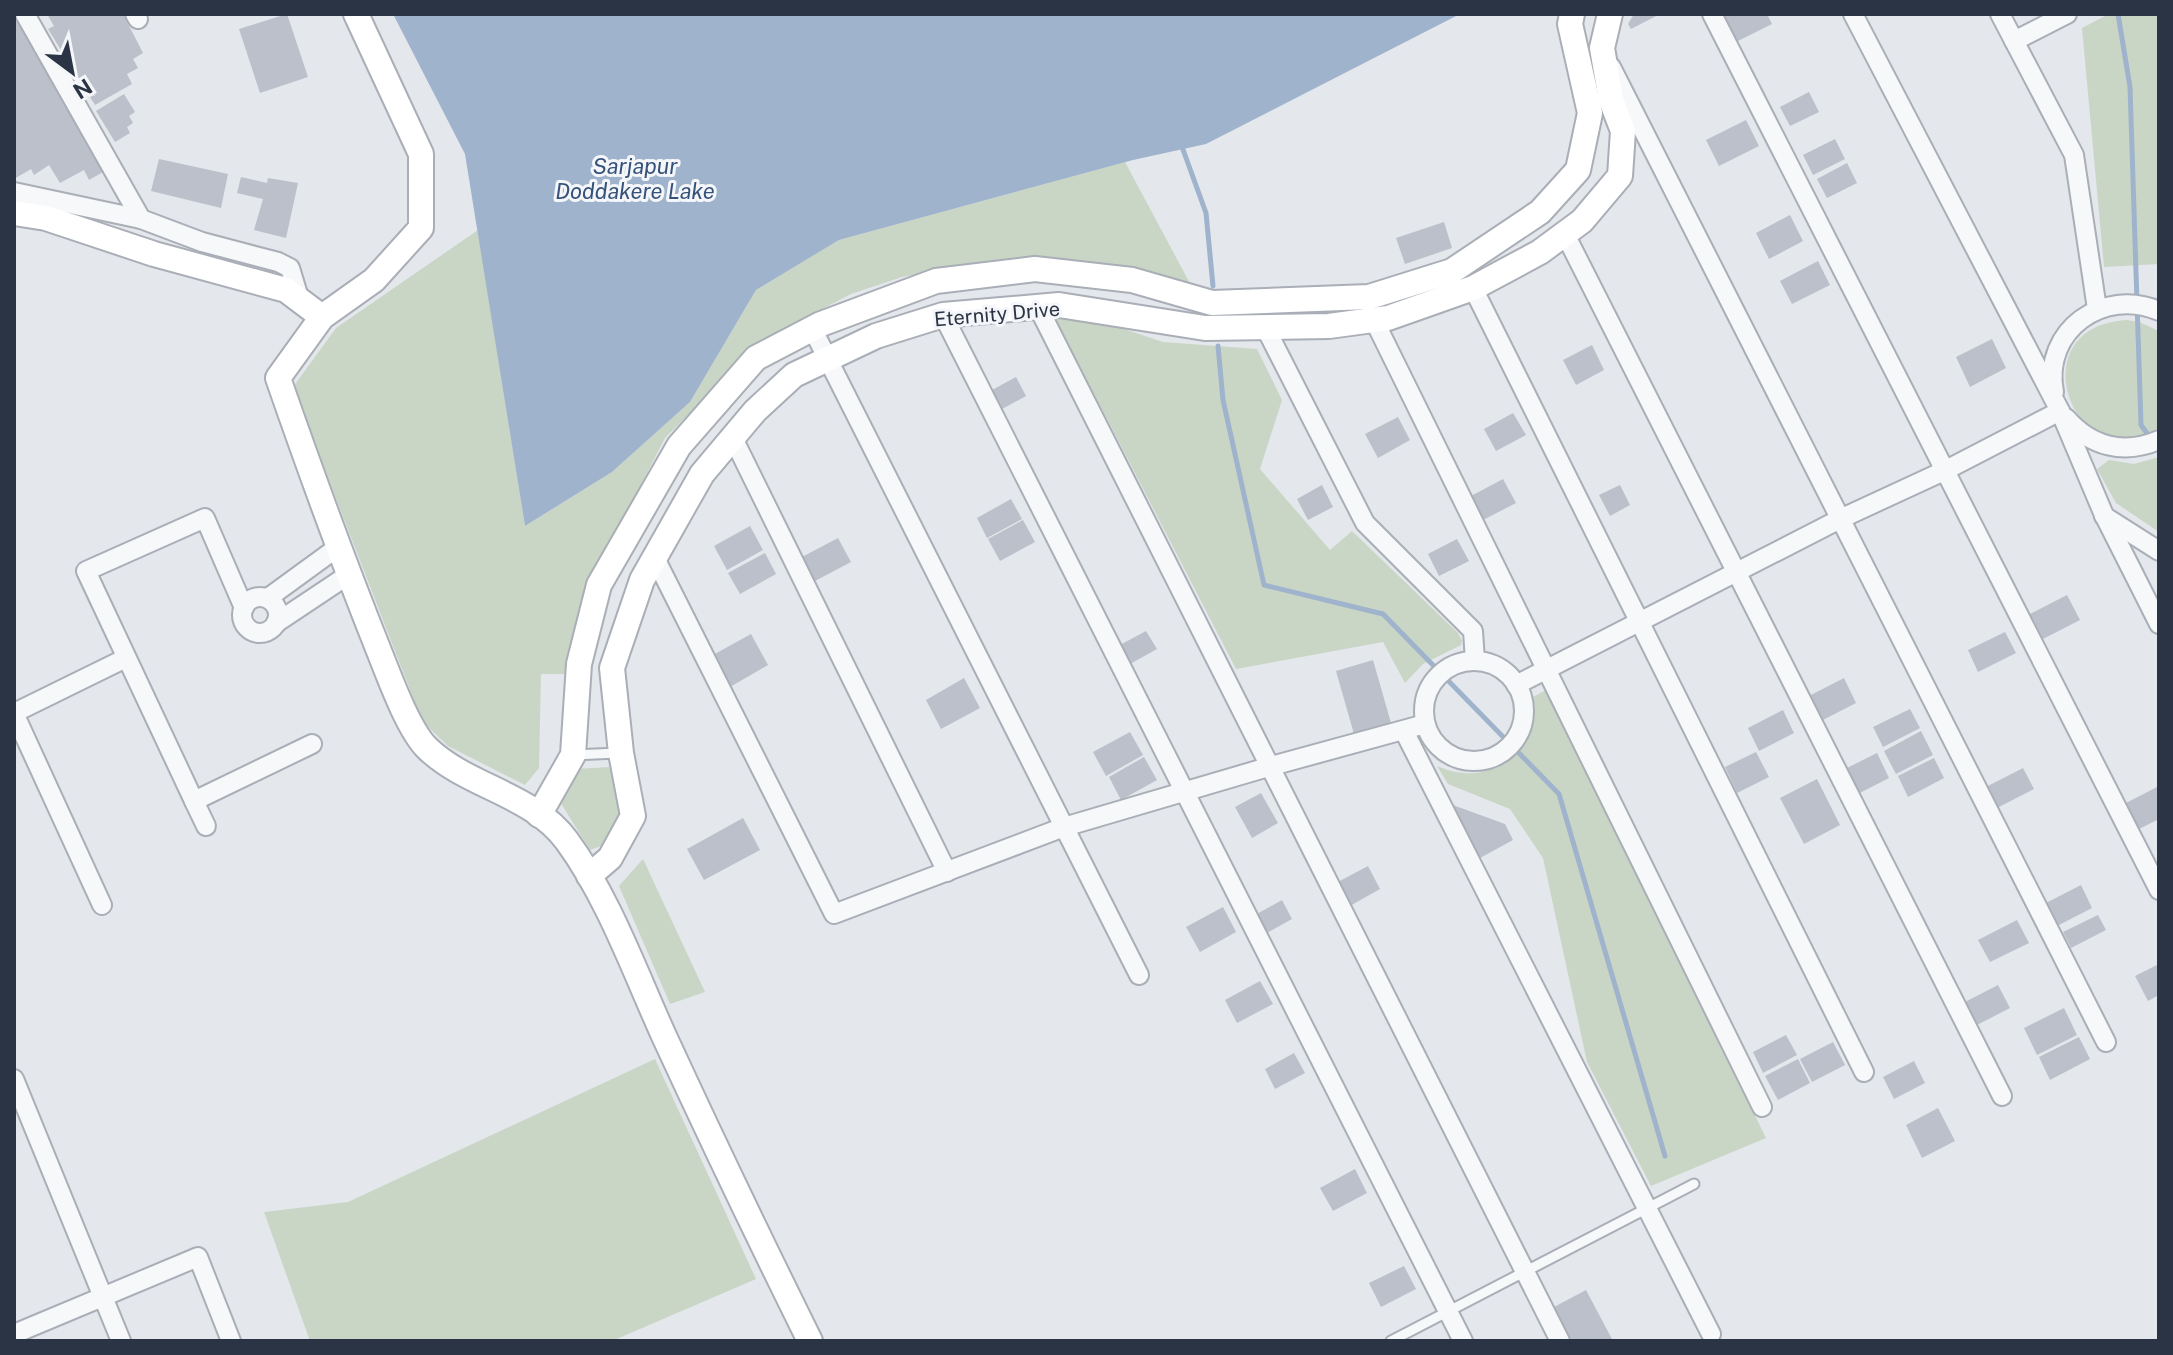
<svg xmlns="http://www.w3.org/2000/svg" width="2173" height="1355" font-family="'Public Sans',sans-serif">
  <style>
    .green { fill: #c9d6c5 }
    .water { fill: #9fb4cc }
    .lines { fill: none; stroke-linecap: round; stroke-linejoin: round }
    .stream { stroke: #9fb4cc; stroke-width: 5 }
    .building { fill: #bbc0ca }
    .lane-casing { stroke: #a9aeb7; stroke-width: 13 }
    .street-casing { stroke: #a9aeb7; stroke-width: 22 }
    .secondary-casing { stroke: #a9aeb7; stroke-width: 28 }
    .lane { stroke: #f7f8fa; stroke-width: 9 }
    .street { stroke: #f7f8fa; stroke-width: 18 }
    .secondary { stroke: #fff; stroke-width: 24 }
    .labels { text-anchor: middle; stroke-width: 6; stroke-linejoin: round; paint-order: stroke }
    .street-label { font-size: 20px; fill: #2b3445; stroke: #f4f6f9 }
    .water-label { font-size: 22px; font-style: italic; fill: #34527a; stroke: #f4f6f9 }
  </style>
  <rect width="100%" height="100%" fill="#e4e7ec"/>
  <g class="green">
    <polygon points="2109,14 2159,14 2159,264 2104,267 2082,28"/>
    <polygon points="1125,162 1193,289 929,272 902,277 851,294 784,329 722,381 665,438 597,570 566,674 541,674 539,768 525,785 448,746 422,721 293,387 336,328 478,230 525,526 612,472 690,402 756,290 839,240"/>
    <polygon points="1054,316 1112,325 1163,342 1257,349 1282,400 1260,469 1330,550 1352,531 1458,633 1462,641 1461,645 1423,664 1405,683 1383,642 1236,669"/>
    <path d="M2127,320L2139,322L2159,331V427C2076,487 2014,326 2127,320Z"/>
    <polygon points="2159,457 2159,532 2116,503 2097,469 2109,460 2134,464"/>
    <path d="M1546,690L1766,1138L1651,1186L1587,1062L1543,858L1510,809L1448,784L1437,766C1489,789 1537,755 1531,698Z"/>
    <polygon points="609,767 626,810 604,845 590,850 557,797 576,769"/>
    <polygon points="643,859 705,992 670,1004 619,886"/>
    <polygon points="655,1059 756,1279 612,1341 310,1341 264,1212 348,1202"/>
  </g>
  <polygon class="water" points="393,14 1460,14 1206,144 1133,160 839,240 756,290 690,402 612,472 525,526 465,154"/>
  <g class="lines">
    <g class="stream">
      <polyline points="2118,14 2130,87 2141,425 2159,450"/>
      <polyline points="1181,144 1206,213 1213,286"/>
      <polyline points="1218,346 1223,400 1264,585 1383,614 1559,794 1665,1156"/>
    </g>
  </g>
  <g class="building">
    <polygon points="14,14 103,172 89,180 84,170 60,183 49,165 34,175 31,169 14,179"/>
    <polygon points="47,14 123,14 143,53 133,59 138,68 127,74 132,84 95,105 48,29 54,26"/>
    <polygon points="287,14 308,77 260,93 239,29"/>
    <polygon points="1634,14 1660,14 1631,29 1628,24"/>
    <polygon points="1727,14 1767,14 1772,24 1736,42 1723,16"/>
    <polygon points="1809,92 1819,112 1790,126 1780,107"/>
    <polygon points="124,94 135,112 129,116 133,123 127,127 130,133 115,142 96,111"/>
    <polygon points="1746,120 1759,146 1719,166 1706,140"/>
    <polygon points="1835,139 1845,159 1813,175 1803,155"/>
    <polygon points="159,159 228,174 221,208 151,191"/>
    <polygon points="1847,163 1857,183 1827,198 1817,179"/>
    <polygon points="241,177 267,183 268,178 298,183 286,238 254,230 263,199 237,193"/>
    <polygon points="1790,215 1803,241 1769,259 1756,233"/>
    <polygon points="1444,222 1452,248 1405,264 1396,238"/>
    <polygon points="1818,261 1830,285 1792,304 1780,281"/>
    <polygon points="1992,339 2006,368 1970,387 1956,357"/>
    <polygon points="1592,345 1604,370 1576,385 1563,360"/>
    <polygon points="1016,377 1026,396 1002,409 992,390"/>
    <polygon points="1513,413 1526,435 1496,451 1484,429"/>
    <polygon points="1398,417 1410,440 1378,458 1365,434"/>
    <polygon points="1503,479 1516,503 1483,520 1471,496"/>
    <polygon points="1322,485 1333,507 1308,520 1297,499"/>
    <polygon points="1620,485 1630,505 1610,516 1599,495"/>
    <polygon points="1011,499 1022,519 987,538 977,518"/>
    <polygon points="1023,520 1035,542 1000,561 988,539"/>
    <polygon points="750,526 763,550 727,570 714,546"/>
    <polygon points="838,538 851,562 815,581 802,557"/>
    <polygon points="1457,539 1469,561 1439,576 1428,554"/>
    <polygon points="765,553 776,574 740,594 728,573"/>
    <polygon points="2067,595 2080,620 2043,639 2030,614"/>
    <polygon points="1146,631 1157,649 1130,664 1120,645"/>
    <polygon points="2005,632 2016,653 1978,672 1968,650"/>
    <polygon points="751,634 768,665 730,687 713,655"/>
    <polygon points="1373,660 1391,723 1354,734 1336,671"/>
    <polygon points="964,678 980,708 941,729 926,700"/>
    <polygon points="1844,678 1856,703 1817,723 1805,698"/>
    <polygon points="1910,709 1920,728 1883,747 1873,727"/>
    <polygon points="1783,710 1794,733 1759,751 1748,728"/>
    <polygon points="1921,731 1933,755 1896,774 1884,751"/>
    <polygon points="1130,732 1143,755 1106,776 1093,752"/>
    <polygon points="1756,752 1769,777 1737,793 1725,767"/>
    <polygon points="1877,753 1889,778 1854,796 1841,771"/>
    <polygon points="1144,757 1157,780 1121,800 1109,777"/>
    <polygon points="1934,758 1944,778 1908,797 1898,776"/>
    <polygon points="2023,768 2034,789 1997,808 1986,787"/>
    <polygon points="1817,779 1840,825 1804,844 1780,798"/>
    <polygon points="2159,786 2159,819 2139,829 2126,803"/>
    <polygon points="1261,793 1278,823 1252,838 1235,807"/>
    <polygon points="1450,804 1505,824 1513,840 1480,858"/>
    <polygon points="743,818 760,850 704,880 687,849"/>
    <polygon points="1368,866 1380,889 1348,907 1336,883"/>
    <polygon points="2081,885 2092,908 2057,926 2046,903"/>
    <polygon points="1282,900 1292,919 1265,934 1255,915"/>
    <polygon points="1223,907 1236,932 1200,952 1186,927"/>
    <polygon points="2098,915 2106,930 2071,948 2063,932"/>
    <polygon points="2017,920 2029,943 1990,962 1978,940"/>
    <polygon points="2159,964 2159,995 2148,1001 2135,976"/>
    <polygon points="1260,981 1273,1004 1237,1023 1225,1000"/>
    <polygon points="1998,985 2010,1008 1975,1026 1963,1003"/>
    <polygon points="2064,1008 2077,1035 2037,1055 2024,1028"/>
    <polygon points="1786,1035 1797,1055 1763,1073 1753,1052"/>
    <polygon points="2079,1037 2090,1059 2050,1080 2039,1057"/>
    <polygon points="1833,1042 1845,1065 1812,1082 1800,1059"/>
    <polygon points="1294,1053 1305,1073 1275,1089 1265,1069"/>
    <polygon points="1798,1059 1810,1083 1778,1100 1765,1076"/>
    <polygon points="1914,1061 1925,1083 1894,1099 1883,1077"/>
    <polygon points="1938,1108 1955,1141 1922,1158 1906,1125"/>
    <polygon points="1355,1169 1367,1193 1333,1211 1320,1188"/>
    <polygon points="1404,1266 1416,1289 1381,1307 1369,1283"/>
    <polygon points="1586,1290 1613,1341 1572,1341 1554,1307"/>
  </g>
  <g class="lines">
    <defs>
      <g id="lane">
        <polyline points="573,755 618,753"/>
        <polyline points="1391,1341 1694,1184"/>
      </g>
      <g id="street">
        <polyline points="25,14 141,219"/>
        <polyline points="135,14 138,19"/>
        <polyline points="1712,14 2159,890"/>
        <polyline points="1853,14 2060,411 2104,515 2159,624"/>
        <polyline points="2000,14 2074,155 2097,309"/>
        <polyline points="2014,41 2067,14"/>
        <polyline points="1611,67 2106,1042"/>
        <polyline points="14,192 141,219 202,242 278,262 290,268 300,301"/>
        <polyline points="1565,234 2002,1096"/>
        <polyline points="1473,288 1864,1072"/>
        <polyline points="1038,307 1560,1341"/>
        <polyline points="943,315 1463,1341"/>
        <polyline points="1374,320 1762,1107"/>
        <polyline points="1265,327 1365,523 1473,631 1475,661"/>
        <polyline points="812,328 1139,975"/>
        <path d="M2054,392C2042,330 2104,287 2159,311"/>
        <path d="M2066,418C2091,447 2124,455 2159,440"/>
        <polyline points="733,438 947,872"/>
        <polyline points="2104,516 2159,551"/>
        <polyline points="655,558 834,914 1064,827 1268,767 1425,724"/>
        <circle cx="260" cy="615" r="18"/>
        <polyline points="268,598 338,547"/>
        <polyline points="244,608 205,518 86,571 194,801 312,744"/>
        <polyline points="276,623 348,575"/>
        <circle cx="1474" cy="711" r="50"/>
        <polyline points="1516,685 1840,519 1946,470 2060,411"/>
        <polyline points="14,713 102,905"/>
        <polyline points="14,713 126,658"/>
        <polyline points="1404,731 1711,1334"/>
        <polyline points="194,801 206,826"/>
        <polyline points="14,1079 121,1341"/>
        <polyline points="14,1334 198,1257 231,1341"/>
      </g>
      <g id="secondary">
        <path d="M356,14L421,154V228L374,280L322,317L278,378C310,470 343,561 379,651C389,676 408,729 427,748C467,787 533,794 567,841C608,897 635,972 664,1036C711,1138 760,1240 810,1341"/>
        <polyline points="14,213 46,218 154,254 286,290 322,317"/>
        <polyline points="539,815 573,755 579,664 599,585 679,446 756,358 821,324 936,281 1035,269 1132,280 1212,303 1369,297 1452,271 1540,212 1578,170 1590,113 1570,24 1572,14"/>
        <polyline points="589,876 610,858 633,816 621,753 612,668 642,580 702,474 755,411 794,375 876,336 943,315 1059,305 1205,328 1329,326 1388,318 1473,288 1540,252 1582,221 1620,176 1623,131 1611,100 1602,48 1610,14"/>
      </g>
    </defs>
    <use href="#lane" class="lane-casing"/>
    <use href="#street" class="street-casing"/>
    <use href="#secondary" class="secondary-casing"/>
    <use href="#lane" class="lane"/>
    <use href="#street" class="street"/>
    <use href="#secondary" class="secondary"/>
  </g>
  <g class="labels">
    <g class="street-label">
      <text transform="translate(997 314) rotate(-5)" y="7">Eternity Drive</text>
    </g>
    <g class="water-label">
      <text x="635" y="174">Sarjapur<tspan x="635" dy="25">Doddakere Lake</tspan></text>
    </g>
  </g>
  <rect width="2173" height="1355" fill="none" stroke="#2b3445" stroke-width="32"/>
  <g transform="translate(72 72) rotate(148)" stroke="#f4f6f9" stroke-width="6" paint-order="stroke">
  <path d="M0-6L14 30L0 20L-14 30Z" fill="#2b3445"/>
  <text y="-12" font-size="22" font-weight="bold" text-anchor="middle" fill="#2b3445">N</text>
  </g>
</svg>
